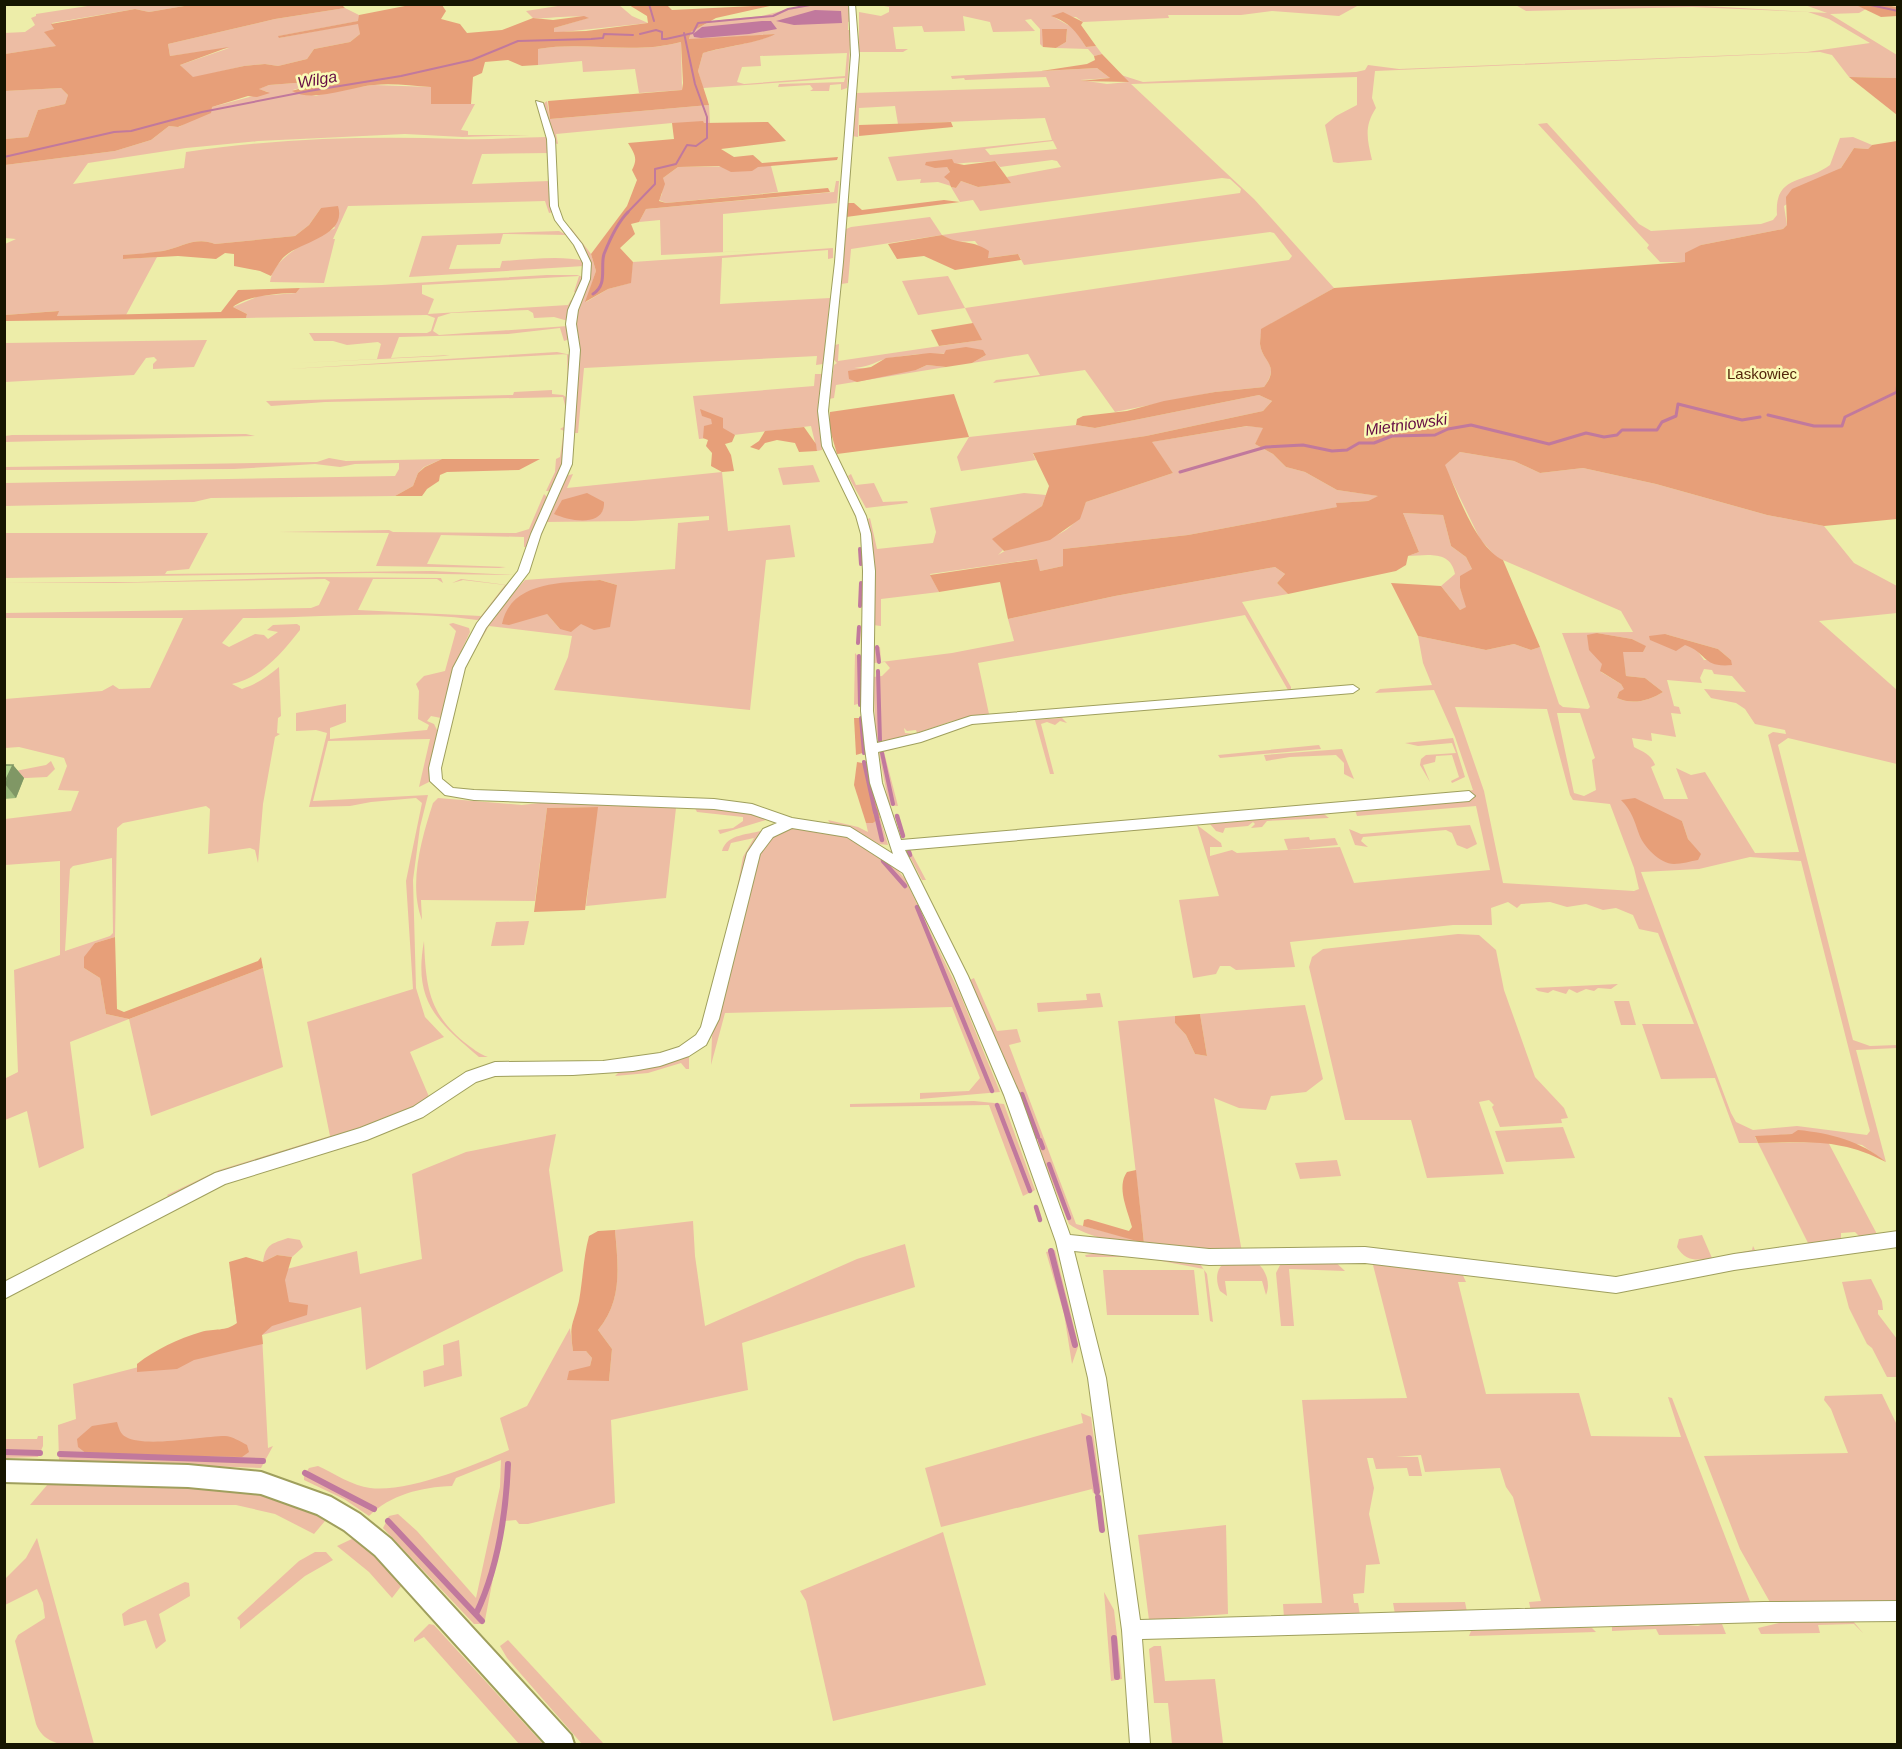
<svg xmlns="http://www.w3.org/2000/svg" width="1902" height="1749" font-family="Helvetica,sans-serif">
  <style>
    .green { fill: #edbda4; fill-rule: evenodd }
    .forest { fill: #e79f79 }
    .water { fill: #c1799d }
    .lines { fill: none; stroke-linecap: round; stroke-linejoin: round }
    .stream-far4 { stroke: #c1799d; stroke-width: 2 }
    .stream-far3 { stroke: #c1799d; stroke-width: 3 }
    .stream-far2 { stroke: #c1799d; stroke-width: 4 }
    .stream-far1 { stroke: #c1799d; stroke-width: 4.5 }
    .stream { stroke: #c1799d; stroke-width: 6 }
    .minor-casing { stroke: #9f9f5d; stroke-width: 2 }
    .tertiary-casing { stroke: #9f9f5d; stroke-width: 4 }
    .minor { fill: #fff; fill-rule: evenodd }
    .tertiary { fill: #fff; fill-rule: evenodd }
    .wall { fill: #9dba7c }
    .shaded-wall { fill: #809765 }
    .building { fill: #b7d890; stroke: #809765; stroke-width: 1.5 }
    .labels { text-anchor: middle; stroke-width: 5; stroke-linejoin: round; paint-order: stroke }
    .far-park-label { font-size: 15px; fill: #54260a; stroke: #fafbb6 }
    .far-water-label { font-size: 16px; font-style: italic; fill: #650c44; stroke: #fafbb6 }
  </style>
  <rect width="100%" height="100%" fill="#ededa9"/>
  <g class="green">
    <polygon points="889,4 1359,5 1339,16 1272,11 1241,15 1168,15 1169,18 1083,22 1076,17 1052,16 1075,29 1086,47 1096,46 1102,54 1094,56 1088,49 1056,48 1066,42 1067,29 1043,29 1043,47 1040,44 1040,29 1031,19 1025,20 1035,31 993,32 990,22 963,16 965,31 924,32 922,26 893,27 896,49 908,49 903,52 859,52 859,12 881,16 889,12 889,7 884,6"/>
    <path d="M1514,4L1688,5L1827,13L1805,5H1856L1866,9L1859,13L1830,14L1897,55V78L1849,77L1832,55L1820,52L1375,71L1372,98L1376,108C1364,126 1367,139 1372,160L1338,163L1333,162L1325,125L1336,116L1357,105V77L1131,84L1254,199L1334,288L1262,329C1261,334 1260,339 1260,344C1262,362 1281,364 1264,387L1215,392L1115,412L1085,370L993,383L996,380L1040,375L1028,354L972,363L986,355C953,354 922,352 890,358C877,360 871,367 854,368L916,370L927,365L946,367L836,385L834,398L829,399L834,365L837,363L833,359L835,345L839,344L838,361L981,340L965,308L918,315L902,281L948,276L965,308L1289,260L1292,256L1274,233L1270,232L1024,265L1018,254L987,258L975,241L954,242L942,235L851,249L848,283L841,284L846,229L851,227L930,217L942,235L1240,193L1241,189L1230,179L1222,178L980,211L973,200L960,202L951,187L956,188L961,181L978,187L1010,183L1007,177L1061,167L1057,161L1052,160L1000,167L995,161C980,163 959,161 947,167L950,172L951,186L938,182L920,183L921,179L897,181L888,157L1052,140L1045,118L898,124L895,106L859,108L858,137L852,136L856,93L1050,87L1046,77L965,80L964,78L952,79L951,76L1097,68L1110,78L1080,80L1107,84L1128,82L1121,75L1143,82L1356,72L1365,70L1368,65L1399,69L1807,52L1870,43L1829,19L1808,12L1692,7L1526,11ZM1053,141L1057,149L990,155L985,149Z"/>
    <polygon points="94,5 190,5 149,12 135,9 52,23 54,29 45,33 57,46 5,54 4,33 25,32 35,25 31,18 36,16 36,14"/>
    <path d="M564,5H619L632,16L648,23L554,33V28L588,18C580,14 546,19 533,18L526,11Z"/>
    <path d="M804,5H848L851,21L848,22V30H851L847,88L841,90V84L830,85L829,91H810L813,89L810,85L778,87L779,84L844,82L845,78L703,88L698,71L703,53C718,48 765,41 774,34L696,40L689,39L691,32L711,21L762,16ZM847,53L845,76L744,84L737,82L742,67L761,66L760,56Z"/>
    <polygon points="345,8 359,15 359,21 279,36 279,38 359,23 360,34 350,42 314,49 307,59 278,66 265,64 244,66 193,78 180,65 229,48 170,56 168,44 275,19"/>
    <path d="M681,42L682,90L639,93L635,69L583,72L582,61L538,65V49C585,41 635,55 681,42Z"/>
    <path d="M308,82L315,84L293,90L316,96L330,91L374,85L431,87L432,104H475L461,130L468,131V135H530L463,137L405,134L258,141L186,148L88,163L73,184L184,168L186,152C277,138 369,136 461,139C490,140 519,137 548,137L549,153L482,154L472,184L549,181L553,212L549,213L545,201L348,206L333,239H335L324,283L270,282C274,254 312,241 335,228L321,208L309,225L295,236L215,244C196,236 182,247 163,251C150,254 137,254 124,255V259L157,257L126,315L57,316L58,311L5,315V244L16,239L5,238V165L115,151L151,140L169,126L179,127L212,107L268,92L258,89L269,85Z"/>
    <polygon points="61,88 68,95 65,104 38,110 28,137 5,139 4,91"/>
    <polygon points="547,101 550,119 709,105 710,123 672,123 556,134 558,144 554,143 543,104"/>
    <path d="M1547,123L1639,224L1651,231L1761,224L1773,220L1777,215C1774,174 1805,184 1830,165L1840,138L1853,137L1872,145L1868,149L1854,148L1841,168L1784,206L1787,225L1783,229L1701,245L1685,262H1660L1647,248L1649,245L1538,124Z"/>
    <polygon points="771,166 778,192 666,203 659,200 662,194 663,178 678,167"/>
    <polygon points="836,181 839,181 837,203 723,214 723,252 768,250 661,255 660,220 639,222 646,209 834,192"/>
    <polygon points="571,228 591,254 596,271 586,302 608,289 630,283 633,262 833,248 833,258 828,259 828,250 722,258 720,304 830,298 823,364 816,365 817,356 584,368 578,433 575,433 575,318 590,267 587,254 569,230"/>
    <path d="M559,231L567,235L503,234L500,244L457,245L449,269L500,268L502,261C528,260 559,255 584,261V266L409,277L422,236Z"/>
    <polygon points="547,275 577,275 583,277 578,292 574,292 579,276 422,285 422,294 434,299 428,314 568,305 571,300 574,301 568,321 554,317 534,318 533,313 528,310 451,313 438,317 433,331 439,335 568,326 570,339 564,341 560,328 508,334 399,337 391,358 450,355 444,356 297,363 377,359 381,344 378,342 347,345 333,341 314,341 309,333 427,333 431,331 435,318 427,315 246,318 247,314 233,307 259,296 296,293 300,288 382,285"/>
    <polygon points="207,340 194,367 153,369 153,364 157,360 154,357 146,358 134,375 5,382 5,343"/>
    <polygon points="557,352 571,355 568,388 567,354 289,369"/>
    <polygon points="815,374 822,374 818,413 822,450 817,451 811,426 699,439 693,396 814,386"/>
    <polygon points="552,390 552,394 563,395 569,399 564,460 550,491 546,491 555,472 556,459 560,457 564,431 560,429 565,426 567,414 563,397 325,402 271,406 266,401 513,395 514,392"/>
    <polygon points="1259,395 1272,401 1263,411 1146,436 1033,454 1036,460 961,471 957,457 969,437 1076,425 1095,428"/>
    <path d="M1248,426L1264,428L1255,444L1273,454L1286,467L1305,472L1337,490L1379,496L1368,501L1337,503L1338,507L1188,535L1063,549V566L1040,571L1036,559L930,574L939,592L881,599V626L873,625V544L868,519L870,518L877,549L933,543L936,532L930,508L1024,493L1046,495L1042,506L993,539L1003,550L998,555C1030,533 1067,551 1086,502L1173,473L1151,442Z"/>
    <polygon points="246,434 255,436 4,442 5,436 12,435"/>
    <path d="M1460,452L1514,461L1540,473L1583,468L1656,484L1767,515L1824,526L1854,563L1897,586V613L1819,621L1897,690V764L1788,738L1778,745L1853,1040L1870,1046L1897,1045V1048L1856,1050L1886,1162L1862,1145L1792,1134L1755,1137L1758,1143L1828,1142L1878,1236L1861,1238L1855,1232L1841,1233V1241L1809,1245L1758,1143H1739L1715,1078L1661,1079L1642,1024H1694L1658,933L1639,929L1633,915L1616,908L1603,910L1586,904L1567,907L1550,902L1521,904L1517,908L1508,902L1491,908L1492,925H1453L1290,942L1295,967L1236,970L1230,966H1220L1216,974L1193,978L1179,900L1219,896L1197,825L1221,843L1222,847H1210V856L1232,850L1237,853L1340,847L1354,883L1490,870L1476,806L1357,816L1355,810L1473,790L1455,737L1434,690L1375,693L1380,689L1432,685L1423,663L1418,636L1486,650L1514,644L1531,650L1540,647L1559,704L1563,707L1588,709L1590,707L1562,633L1633,632L1621,611L1496,557L1480,539L1444,465ZM1597,633L1632,639L1645,646L1643,652H1622L1626,676L1645,678L1663,692C1649,701 1632,705 1617,698L1619,692L1625,690L1621,684L1601,672L1603,664ZM1665,634L1718,649L1731,660H1704L1696,649ZM1704,669L1712,670L1714,674L1732,676L1746,692L1704,689L1711,698L1736,703L1745,709L1755,724L1785,730L1786,734L1773,732L1768,735L1799,852L1755,853L1705,772L1691,775L1676,768L1688,799H1664L1651,767L1655,765C1651,754 1643,752 1634,747L1632,738L1652,741L1651,733L1676,737L1671,713L1681,714L1679,707L1674,706L1667,680L1702,683L1700,678ZM1455,707L1547,709L1570,795L1573,800L1610,804L1634,868L1639,889L1634,891L1503,883L1484,791ZM1557,713H1580L1595,758L1592,760L1596,790L1584,796L1574,793ZM1631,809L1682,821L1688,839L1700,854L1666,862C1642,845 1641,834 1631,809ZM1750,857L1801,861L1865,1113L1870,1131L1867,1135L1797,1126L1753,1130L1736,1122L1731,1113L1641,872L1699,869Z"/>
    <polygon points="329,458 346,461 442,459 424,467 418,473 413,486 395,496 211,498 194,502 4,506 5,483 395,476 399,469 399,463 355,464 340,467 315,464 234,469 5,470 5,467 317,462"/>
    <polygon points="813,465 820,482 783,485 778,468"/>
    <path d="M722,472L728,531L790,525L795,557L766,560L750,710L554,690L568,657L572,636L489,626L476,648L474,647L503,604L525,580L675,569L678,523L709,520V516L632,521L544,522L566,476L573,474L567,488ZM600,580L617,585L560,629L547,614L551,585Z"/>
    <polygon points="851,474 856,485 874,483 883,502 907,501 908,503 866,508 848,476"/>
    <polygon points="544,494 548,498 528,547 524,547 524,537 441,535 427,564 506,567 499,568 376,566 389,533 279,532 389,530 393,532 516,533 529,529"/>
    <path d="M1403,513L1443,515L1451,546L1466,557L1472,569L1460,588L1467,607L1460,610L1441,586L1455,574C1451,550 1427,555 1408,556L1419,552Z"/>
    <polygon points="4,533 208,533 189,569 167,571 165,574 432,571 515,575 372,573 5,578"/>
    <polygon points="1275,567 1285,574 1277,583 1288,594 1242,602 1291,687 1291,692 1212,698 1211,696 1288,690 1245,615 978,663 989,714 998,715 952,721 917,733 916,730 907,731 904,728 905,733 916,734 886,742 876,739 873,677 882,676 890,668 885,662 874,663 874,647 880,647 881,662 952,653 1014,641 1008,619 1115,596"/>
    <path d="M317,577L441,578L443,583L437,579H373L358,610L481,616L505,585L463,580L452,583L461,579L507,585L482,619L477,620C399,609 321,618 243,618L222,643L229,647L255,634L264,635L268,639L278,632L267,630L273,625L297,624L300,626V630C281,654 262,677 232,684L242,689C257,684 267,677 279,667L281,716L278,718L277,733L280,734L275,737L263,804L258,863L255,850L250,848L208,854L210,809L206,806L123,823L117,828L115,937L95,943L84,968L100,978L106,1014L129,1019L263,968L283,1067L151,1116L129,1019L70,1042L84,1148L39,1168L27,1111L5,1120L4,1079L18,1072L14,970L60,955V861L5,865V819L71,811L79,791L58,790L67,766L64,758L19,747L5,748V699L102,691L113,685L119,689L150,688L183,618H5V613L311,608L319,605L330,582L325,579L115,583L5,582H137ZM112,858L113,933L110,936L65,951L70,869L73,866Z"/>
    <polygon points="453,623 469,628 470,632 452,671 441,718 431,716 427,721 434,724 438,732 429,782 419,787 430,739 328,741 313,801 428,795 420,827 413,880 416,988 425,1017 444,1037 410,1052 430,1099 414,1109 170,1199 167,1195 219,1170 330,1136 307,1022 413,989 406,881 422,803 416,798 371,802 350,806 309,807 327,733 316,730 296,731 296,713 346,704 346,722 330,728 330,739 427,730 429,725 418,719 419,691 416,684 424,676 445,671 456,631 449,624"/>
    <polygon points="855,653 861,660 862,703 854,705"/>
    <polygon points="1062,718 1067,723 1060,721 1055,725 1047,722 1041,724 1054,774 1050,774 1035,720"/>
    <polygon points="1453,738 1465,777 1452,783 1451,781 1459,777 1452,755 1436,756 1435,762 1423,765 1430,782 1420,765 1421,759 1426,755 1456,753 1452,743 1418,746 1405,743"/>
    <polygon points="928,739 884,752 898,806 889,805 879,753 884,750"/>
    <polygon points="1319,745 1321,749 1220,758 1218,755"/>
    <polygon points="1342,749 1354,779 1344,774 1344,763 1336,755 1290,757 1266,761 1264,755"/>
    <polygon points="51,761 55,769 47,777 5,779 5,773 46,765"/>
    <path d="M438,798L522,805L548,802L738,809L769,819L720,834L718,830L733,828L743,821V817L697,812L695,808H676L666,898L586,906L597,807L547,808L535,901L421,900L422,920C408,884 422,837 433,803Z"/>
    <polygon points="1324,814 1329,818 1267,821 1262,827 1251,828 1255,824 1253,822 1248,826 1225,828 1223,833 1216,831 1210,824"/>
    <polygon points="880,818 888,845 879,844 850,828 830,823 828,820 858,827 868,832 866,823 873,823"/>
    <polygon points="1470,825 1477,844 1467,849 1457,845 1452,833 1446,830 1363,837 1361,841 1368,847 1355,845 1349,829 1361,834"/>
    <polygon points="1187,826 910,850 926,880 922,880 908,853 914,848"/>
    <polygon points="795,827 849,836 895,867 905,879 960,994 1000,1092 920,1099 920,1093 969,1091 980,1078 952,1007 725,1013 711,1065 712,1036 758,853 771,836"/>
    <path d="M764,830L734,905L743,857L754,838L731,843L728,851H722C727,833 750,835 764,830Z"/>
    <polygon points="1309,837 1310,840 1335,838 1338,845 1288,850 1284,839"/>
    <polygon points="529,921 524,945 491,946 496,922"/>
    <polygon points="1458,934 1479,935 1496,950 1504,990 1535,1077 1564,1108 1568,1118 1561,1119 1562,1123 1500,1127 1492,1107 1494,1105 1489,1100 1479,1102 1504,1174 1427,1178 1411,1120 1345,1120 1309,967 1312,957 1323,949"/>
    <path d="M424,941C426,986 428,1012 464,1042C472,1048 479,1054 488,1057H479C437,1021 413,1002 424,941Z"/>
    <path d="M974,978L997,1031L1017,1029L1021,1042L1009,1045L1076,1224L1144,1242L1118,1021L1175,1016V1023L1186,1035L1195,1054L1207,1056L1200,1014L1305,1005L1323,1079L1306,1092L1271,1096L1266,1110L1239,1108L1214,1098L1242,1252C1194,1248 1107,1251 1069,1224L970,980Z"/>
    <polygon points="1618,984 1611,989 1598,988 1594,991 1586,989 1577,993 1569,989 1566,994 1553,990 1548,993 1538,991 1535,988"/>
    <polygon points="1100,993 1103,1007 1038,1012 1037,1003 1087,1000 1086,994"/>
    <polygon points="1614,1001 1629,1001 1636,1025 1621,1025"/>
    <polygon points="689,1055 689,1069 686,1069 681,1063 648,1073 615,1076 621,1070 655,1067"/>
    <polygon points="974,1101 1004,1104 1035,1190 1023,1196 989,1105 850,1107 850,1104"/>
    <polygon points="1563,1127 1575,1158 1506,1162 1495,1131"/>
    <polygon points="556,1134 549,1170 563,1271 366,1370 361,1307 262,1335 268,1448 273,1446 261,1468 59,1461 58,1425 76,1419 73,1384 239,1341 232,1283 357,1251 360,1274 422,1259 412,1174 466,1152"/>
    <polygon points="1337,1160 1341,1176 1300,1179 1295,1163"/>
    <path d="M693,1221L695,1256L705,1326L857,1259L905,1244L915,1287L742,1343L748,1390L611,1420L615,1503L528,1524H519L516,1520L504,1521L485,1620L482,1624H474L383,1528L389,1516L398,1514L417,1531L476,1598L500,1487L501,1460L456,1478L452,1486C421,1487 390,1495 369,1516L344,1499L304,1480V1476L309,1468L318,1466C333,1473 353,1486 370,1488C407,1493 475,1465 509,1450L500,1418L527,1406L570,1328L573,1351H586L592,1358L590,1366L609,1381L612,1349L598,1330C623,1300 618,1265 615,1230Z"/>
    <path d="M1702,1235L1712,1258L1752,1250L1753,1246L1755,1250L1713,1261L1711,1258C1697,1261 1685,1261 1677,1247L1679,1239Z"/>
    <path d="M288,1238L300,1240L303,1247L292,1257L277,1255L263,1262C266,1243 272,1244 288,1238Z"/>
    <polygon points="1055,1250 1077,1339 1078,1347 1072,1364 1064,1314 1046,1252"/>
    <polygon points="1105,1252 1200,1264 1207,1274 1213,1322 1210,1321 1204,1269 1140,1257 1086,1257 1085,1255"/>
    <polygon points="1331,1258 1345,1271 1289,1269 1294,1326 1281,1326 1276,1273 1281,1263"/>
    <polygon points="1393,1261 1461,1271 1466,1282 1458,1282 1486,1394 1579,1393 1591,1436 1681,1437 1668,1397 1672,1398 1751,1604 1531,1611 1529,1602 1541,1601 1513,1497 1506,1487 1500,1468 1425,1472 1421,1455 1396,1457 1418,1457 1422,1476 1409,1476 1407,1468 1376,1469 1373,1458 1367,1458 1374,1488 1369,1514 1380,1564 1366,1565 1364,1593 1353,1594 1354,1603 1358,1603 1360,1615 1284,1618 1283,1604 1322,1603 1302,1400 1407,1398 1373,1265"/>
    <path d="M1256,1262C1266,1269 1271,1284 1266,1295L1262,1281H1225L1227,1296L1220,1291C1216,1282 1215,1270 1224,1263Z"/>
    <polygon points="1103,1270 1194,1270 1199,1315 1107,1315"/>
    <polygon points="1871,1279 1882,1301 1883,1310 1878,1310 1878,1314 1897,1339 1897,1377 1887,1377 1872,1348 1867,1344 1849,1308 1842,1282"/>
    <polygon points="459,1340 462,1376 424,1387 423,1371 444,1365 443,1345"/>
    <polygon points="1882,1394 1897,1425 1897,1605 1771,1604 1740,1549 1704,1456 1848,1453 1831,1409 1824,1400 1825,1396"/>
    <polygon points="1081,1413 1091,1417 1101,1492 1093,1493 1092,1489 941,1527 925,1468 1083,1423"/>
    <polygon points="38,1436 43,1436 43,1446 38,1457 5,1458 5,1439 37,1439"/>
    <path d="M48,1484C130,1486 255,1475 325,1521L314,1534L275,1514L236,1505H30Z"/>
    <polygon points="1226,1525 1228,1614 1149,1620 1138,1535"/>
    <polygon points="943,1532 986,1685 833,1721 806,1601 800,1591"/>
    <path d="M37,1538L94,1744C72,1745 46,1749 36,1724L15,1641L18,1635L45,1618L43,1603L37,1589L5,1605L4,1580L26,1558Z"/>
    <polygon points="354,1538 365,1546 402,1585 392,1598 369,1572 337,1546"/>
    <polygon points="315,1552 326,1552 333,1560 305,1576 240,1629 240,1621 237,1618 299,1561"/>
    <polygon points="185,1582 189,1583 190,1596 159,1614 166,1641 156,1649 146,1620 124,1626 122,1614 129,1609"/>
    <polygon points="1104,1592 1114,1610 1122,1679 1111,1681"/>
    <polygon points="1465,1602 1467,1612 1395,1614 1393,1603"/>
    <polygon points="1795,1619 1853,1621 1863,1633 1854,1624 1818,1625 1820,1633 1761,1634 1758,1628"/>
    <polygon points="1713,1621 1722,1624 1726,1634 1659,1635 1656,1629 1612,1631 1612,1627 1617,1625 1661,1623 1698,1626"/>
    <polygon points="429,1624 434,1625 543,1744 519,1744 424,1637 414,1642 414,1639"/>
    <polygon points="1553,1627 1592,1628 1596,1632 1469,1636 1471,1631"/>
    <polygon points="508,1640 604,1744 582,1744 507,1658 500,1646"/>
    <polygon points="1154,1646 1161,1646 1165,1681 1215,1679 1223,1743 1172,1744 1168,1703 1154,1703 1149,1649"/>
  </g>
  <g class="forest">
    <path d="M342,5L345,8L275,19L168,44L170,56L229,47L180,65L193,77L244,66L265,64L278,66L307,59L314,49L350,42L360,34L358,24L279,38L278,36L358,21L359,15L410,5H442L446,11L441,19L460,24L467,33L502,30L533,18L553,20L584,16L589,18L554,28V32L586,31L648,23L647,16L629,5H667L672,10L774,5L716,18L691,32L689,39L775,34C763,42 721,47 703,53L698,71L709,105L550,119L548,101L682,90L683,83L681,42C634,55 585,41 538,49V65L522,66L508,60L485,62L482,73L473,77L471,104H431V87C412,86 393,83 374,85C350,87 312,103 292,91L314,84L308,82L269,85L259,89L270,93L257,97L248,96L212,107L211,113L178,127L169,126L151,140L115,151L5,165V139L28,137L38,110L65,104L68,95L61,88L5,91V54L56,46L44,32L54,29L51,24L135,9L149,12L190,5Z"/>
    <polygon points="1885,5 1897,7 1897,16 1881,17 1856,5"/>
    <path d="M1063,12L1083,22L1081,25L1096,46L1086,47C1076,31 1069,22 1051,16Z"/>
    <polygon points="1042,29 1067,29 1066,42 1056,48 1043,47"/>
    <polygon points="1102,54 1129,82 1080,81 1110,78 1097,68 1041,71 1087,64 1095,60 1094,56"/>
    <polygon points="1849,77 1897,78 1897,115"/>
    <path d="M703,121L704,123L768,122L786,141L721,149L734,157L753,155L762,163L838,157L837,160L758,167L752,171L731,172L719,166L678,167L663,178L665,184L659,201L666,203L828,188L830,192L646,209L639,222L631,224L635,234L620,248L633,262L631,283L608,289L585,302L596,271L591,254L627,206L637,180L632,170C638,159 635,154 628,143L674,139L672,123Z"/>
    <polygon points="951,122 953,127 859,136 859,125"/>
    <path d="M1897,141V519L1824,526L1767,515L1656,484L1583,468L1540,473L1514,461L1460,452L1445,465C1457,492 1476,548 1503,560L1540,647L1531,650L1514,644L1486,650L1418,636L1391,583L1441,586L1460,610L1466,607L1460,588V576L1472,569L1466,557L1451,546L1443,515L1403,513L1419,552L1408,556L1406,565L1396,571L1288,594L1277,583L1285,574L1275,567L1115,596L1008,619L1000,582L939,592L930,575L1037,559L1040,571L1063,566V549L1188,535L1337,507L1336,503L1368,501L1378,496L1337,490L1305,472L1286,467L1273,454L1255,444L1263,428L1247,426L1152,442L1173,473L1086,502L1080,519L1050,540L1004,551L992,539L1042,506L1049,486L1033,453L1146,436L1263,411L1272,401L1259,395L1095,428L1076,425L1077,419L1083,416L1127,411L1164,401L1215,392L1264,387C1281,365 1262,362 1260,344C1260,339 1261,334 1261,329L1334,288L1685,262V253L1701,245L1783,229L1787,225L1786,197L1792,189L1841,168L1854,148L1868,149L1872,145Z"/>
    <polygon points="952,159 954,163 964,165 995,161 1011,183 978,187 961,181 956,188 951,187 949,181 944,177 950,172 947,167 935,168 925,165 926,162"/>
    <polygon points="944,200 960,202 846,217 848,203 854,203 862,210"/>
    <path d="M338,206C347,236 303,241 285,256C279,261 275,270 271,276L260,271L234,266V254L225,253L216,259L178,256L123,259V255C136,254 150,253 163,251C182,247 196,236 215,244L295,236L309,225L321,208Z"/>
    <path d="M942,235C961,246 969,238 989,251L988,258L1018,254L1021,260L955,270L924,256L897,259L888,244Z"/>
    <path d="M300,288L296,293C279,293 246,296 233,307L247,314L246,318L5,321V315L59,311L57,316L221,312L238,290Z"/>
    <polygon points="973,323 982,340 939,346 931,330"/>
    <polygon points="966,347 983,350 986,355 972,363 946,367 927,365 916,370 857,382 849,379 848,371 871,367 886,358 930,353 944,354 946,350"/>
    <polygon points="954,394 969,437 837,454 829,426 830,412"/>
    <polygon points="700,409 723,418 723,428 735,435 732,442 725,444 731,455 734,471 722,472 711,466 712,453 706,446 708,440 703,438 704,426 712,424 711,419 702,416"/>
    <polygon points="804,427 816,444 817,451 799,452 795,443 777,440 765,443 759,450 750,447 759,441 765,431"/>
    <polygon points="442,459 540,459 519,470 447,472 440,475 439,481 427,489 422,496 395,496 413,486 418,473 425,467"/>
    <path d="M587,493L604,502C605,528 569,521 554,514L562,500Z"/>
    <path d="M600,580L617,585L610,627L594,630L581,624L571,632L560,629L547,614L509,625L502,624C511,580 564,583 600,580Z"/>
    <path d="M1597,633L1632,639L1646,646L1643,652H1623L1626,676L1645,678L1663,692C1649,701 1632,705 1617,698L1619,692L1624,689L1621,684L1600,671L1602,664L1589,650L1587,635Z"/>
    <path d="M1665,634L1718,649L1731,660L1732,665C1702,668 1708,653 1685,645L1676,651L1650,640L1649,636Z"/>
    <polygon points="854,718 864,718 866,752 856,755"/>
    <polygon points="857,762 867,764 880,818 873,823 866,823 854,785"/>
    <path d="M1635,798L1682,821L1688,839L1701,854L1698,860C1691,861 1682,864 1674,864C1660,864 1643,846 1639,834C1634,820 1632,811 1621,800Z"/>
    <polygon points="598,807 585,910 534,912 547,808"/>
    <polygon points="115,937 117,1009 124,1012 258,961 261,957 263,968 129,1019 106,1014 100,978 84,968 84,957 95,943"/>
    <polygon points="1200,1014 1207,1056 1195,1054 1186,1035 1175,1023 1175,1016"/>
    <path d="M1798,1130C1830,1133 1861,1141 1886,1162C1841,1138 1807,1142 1758,1143L1755,1136L1792,1134Z"/>
    <path d="M1136,1170L1144,1243L1083,1226L1084,1220L1088,1219L1129,1231L1132,1227C1128,1211 1116,1187 1127,1172Z"/>
    <path d="M615,1230C618,1266 623,1300 598,1330L612,1349L609,1381L567,1380L569,1371L590,1366L592,1358L586,1351H573C569,1323 573,1326 579,1301C583,1279 583,1259 589,1236L598,1231Z"/>
    <path d="M277,1255L292,1257L285,1280L289,1302L308,1305L307,1315L272,1326L262,1335L263,1344L194,1360L177,1369L137,1372V1364C156,1349 178,1339 201,1332C215,1328 225,1332 237,1323L229,1262L246,1257L263,1262Z"/>
    <path d="M117,1422C119,1428 120,1434 126,1437C145,1448 203,1436 225,1436C232,1436 241,1442 247,1445L249,1452L242,1457L87,1454L78,1447L77,1439L92,1426Z"/>
  </g>
  <g class="water">
    <polygon points="815,10 841,11 842,23 794,25 776,21"/>
    <polygon points="762,21 771,21 777,29 749,34 701,38 694,37 693,34 702,27"/>
  </g>
  <g class="lines">
    <g class="stream-far4">
      <polyline points="649,4 654,21"/>
      <polyline points="1866,4 1898,11"/>
      <polyline points="858,5 861,4"/>
      <polyline points="640,34 656,30 662,32 662,39 666,39 693,33 698,23 773,16 788,9 810,5 847,5"/>
      <polyline points="4,157 114,132 131,131 202,112 309,91 401,76 472,60 518,41 591,39 603,38 604,34 633,35"/>
      <polyline points="627,213 655,184 655,169 676,164 687,145 696,146 707,138 707,117 695,84 684,33"/>
    </g>
    <g class="stream-far3">
      <path d="M593,294C608,285 600,267 604,254C610,239 617,223 628,212"/>
      <polyline points="1768,415 1814,426 1842,426 1845,417 1897,392 1898,381"/>
      <polyline points="1180,472 1266,447 1303,445 1332,451 1347,450 1359,443 1374,443 1392,436 1435,435 1448,429 1471,425 1549,444 1586,433 1604,437 1617,435 1622,430 1657,430 1662,422 1676,416 1678,404 1742,420 1760,417"/>
    </g>
    <g class="stream-far2">
      <polyline points="860,549 861,564"/>
      <polyline points="860,606 861,583"/>
      <polyline points="858,643 859,627"/>
      <polyline points="877,647 879,662"/>
      <polyline points="859,656 860,705"/>
      <polyline points="878,671 880,741"/>
      <polyline points="861,718 864,753"/>
      <polyline points="882,753 893,804"/>
      <polyline points="864,762 875,812"/>
    </g>
    <g class="stream-far1">
      <polyline points="875,810 882,840"/>
      <polyline points="897,816 903,836"/>
      <polyline points="909,852 910,855"/>
      <polyline points="883,861 905,886"/>
      <polyline points="917,907 992,1091"/>
      <polyline points="1022,1094 1038,1137"/>
      <polyline points="997,1105 1030,1191"/>
      <polyline points="1040,1140 1043,1148"/>
      <polyline points="1049,1164 1069,1218"/>
      <polyline points="1036,1207 1040,1220"/>
    </g>
    <g class="stream">
      <polyline points="1051,1251 1075,1345"/>
      <polyline points="1089,1438 1097,1492"/>
      <polyline points="4,1452 40,1453"/>
      <polyline points="60,1454 263,1461"/>
      <polyline points="305,1473 374,1509"/>
      <polyline points="1098,1497 1102,1530"/>
      <polyline points="388,1521 482,1621"/>
      <path d="M476,1614C498,1568 506,1514 508,1464"/>
      <polyline points="1114,1638 1117,1677"/>
    </g>
    <defs>
      <polygon id="minor" points="849,4 855,4 859,55 843,262 828,411 832,446 866,516 871,534 875,571 873,711 877,743 919,733 971,716 1353,685 1359,689 1353,693 972,724 921,742 878,752 882,783 901,840 1469,791 1475,796 1469,801 905,850 968,976 1020,1095 1070,1235 1209,1249 1365,1247 1616,1277 1734,1254 1898,1231 1898,1247 1734,1270 1616,1293 1365,1263 1209,1265 1074,1251 1106,1378 1140,1620 1764,1602 1898,1601 1898,1621 1764,1622 1142,1639 1150,1744 1130,1744 1122,1630 1088,1378 1056,1242 1004,1095 954,976 903,873 847,837 792,828 773,837 760,854 719,1019 706,1045 689,1056 660,1066 633,1071 573,1075 495,1076 476,1082 423,1117 367,1140 225,1184 4,1299 4,1282 215,1173 360,1128 413,1107 466,1072 495,1062 603,1061 660,1053 679,1047 696,1035 701,1027 747,853 763,829 777,823 751,814 714,809 474,800 445,795 430,781 429,768 453,668 477,623 518,571 531,534 562,464 570,350 566,324 568,310 582,279 583,263 574,245 555,220 550,206 547,139 536,101 543,103 555,139 558,206 563,220 582,244 591,263 590,279 578,310 576,324 580,350 572,464 541,534 529,572 486,628 465,668 441,768 442,779 453,788 474,790 714,799 752,804 792,818 850,827 893,854 870,783 865,749 861,711 863,571 861,534 856,516 822,446 818,411 835,262 851,55"/>
      <polygon id="tertiary" points="4,1460 188,1465 261,1472 331,1497 360,1514 391,1539 571,1735 574,1744 546,1744 375,1555 344,1530 317,1514 261,1494 188,1487 4,1482"/>
    </defs>
    <use href="#minor" class="minor-casing"/>
    <use href="#tertiary" class="tertiary-casing"/>
    <use href="#minor" class="minor"/>
    <use href="#tertiary" class="tertiary"/>
  </g>
  <polygon class="wall" points="4,765 13,765 24,778 16,798 4,799"/>
  <polygon class="shaded-wall" points="13,765 24,778 16,798 5,784"/>
  <polygon class="building" points="4,765 13,765 4,784"/>
  <g class="labels">
    <g class="far-park-label">
      <text x="1762" y="379">Laskowiec</text>
    </g>
    <g class="far-water-label">
      <text transform="translate(317 79) rotate(-10)" y="6">Wilga</text>
      <text transform="translate(1406 424) rotate(-8)" y="6">Mietniowski</text>
    </g>
  </g>
  <rect width="1902" height="1749" fill="none" stroke="#161500" stroke-width="12"/>
</svg>
